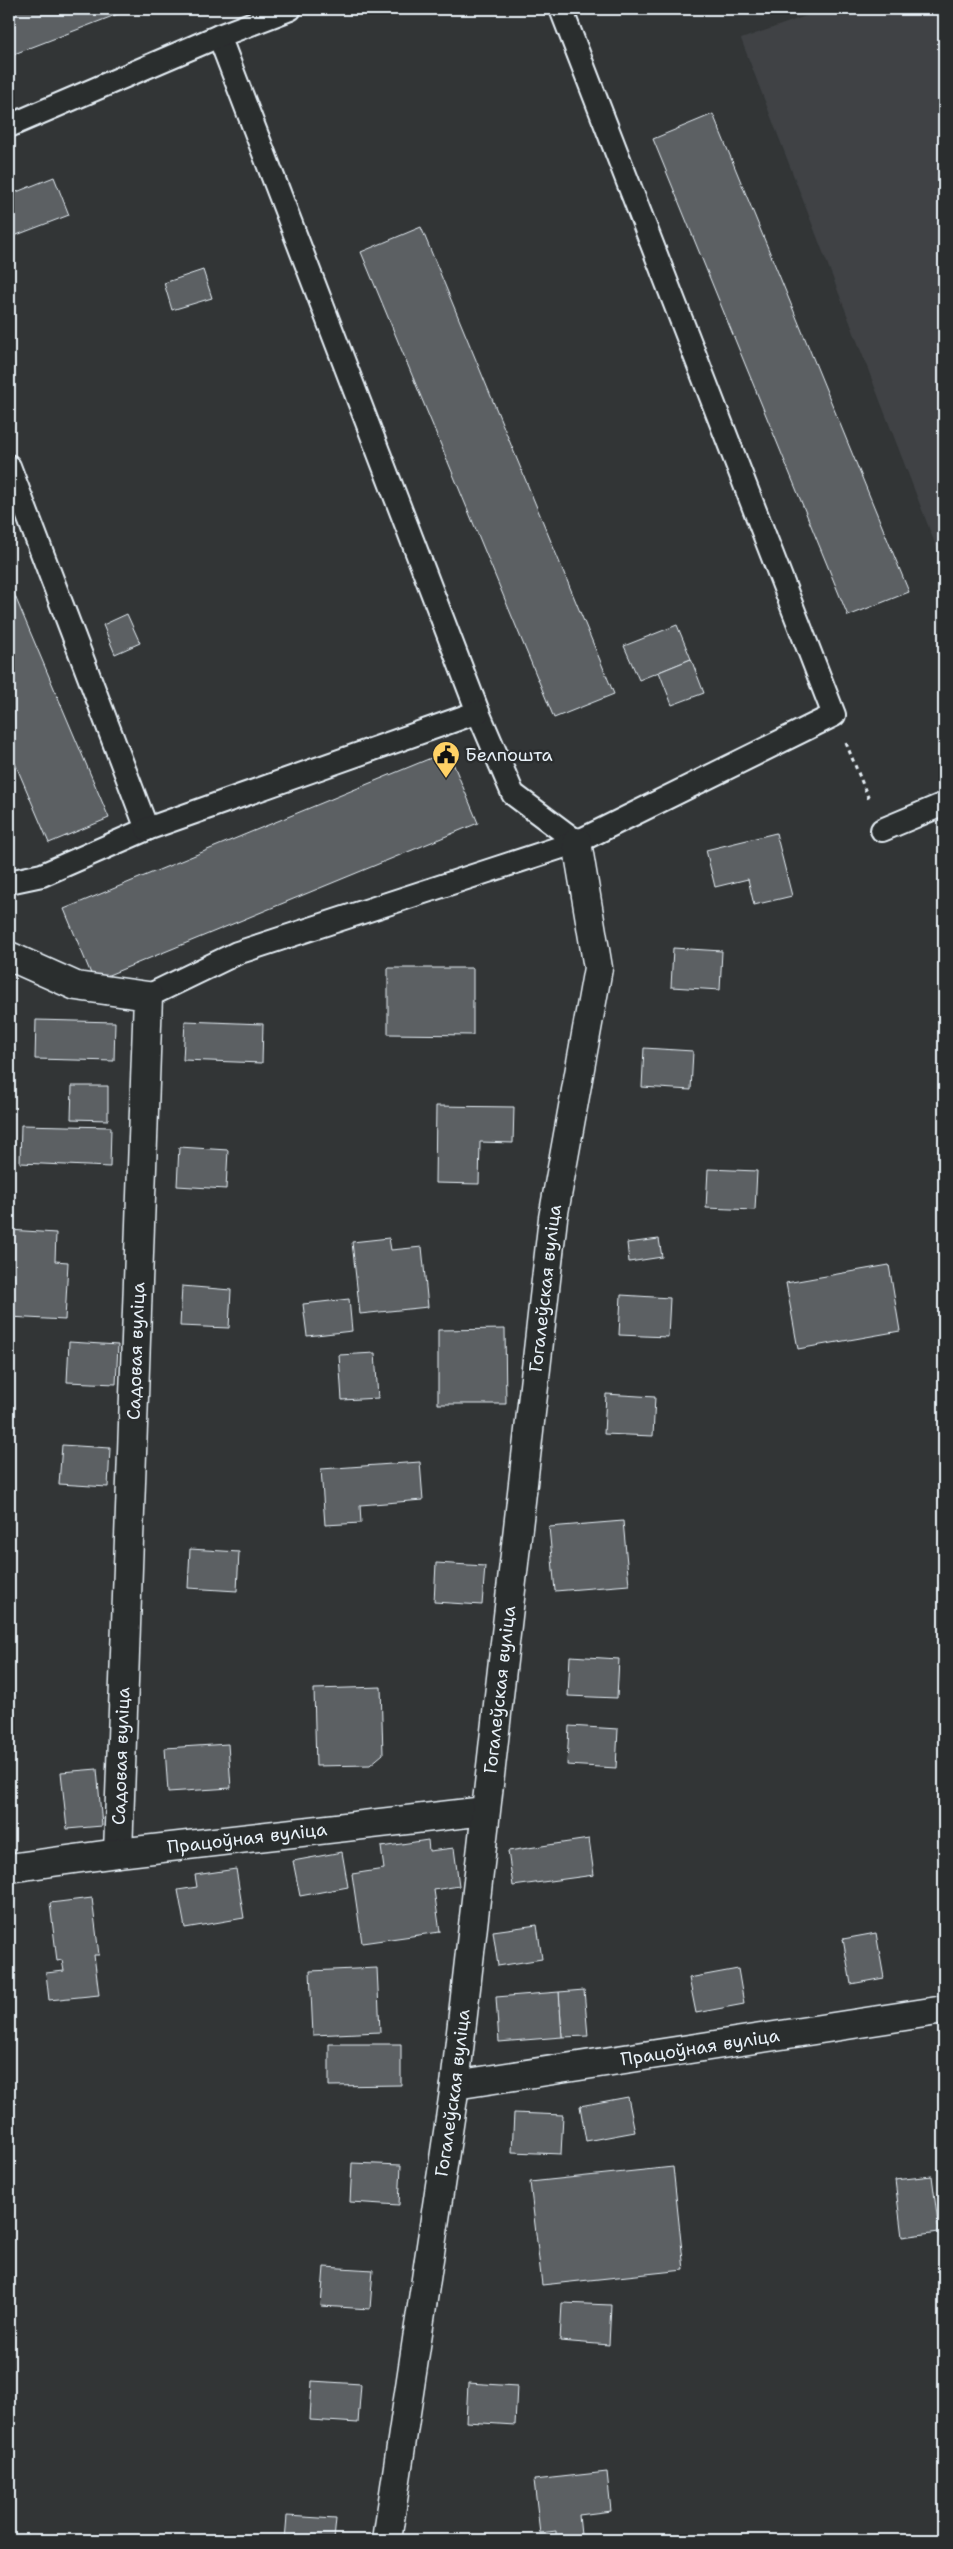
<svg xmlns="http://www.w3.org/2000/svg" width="953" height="2549" font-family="'Shantell Sans',sans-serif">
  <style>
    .built { fill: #3f4244 }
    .building { fill: #5c6063; stroke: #e8f1f8 }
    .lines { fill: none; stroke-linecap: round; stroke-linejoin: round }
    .lane-casing { stroke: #e8f1f8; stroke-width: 26 }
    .street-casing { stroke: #e8f1f8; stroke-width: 31 }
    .path { stroke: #e8f1f8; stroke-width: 3; stroke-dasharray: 4 4; stroke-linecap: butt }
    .lane { stroke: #2a2d2e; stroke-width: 22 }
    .street { stroke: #2a2d2e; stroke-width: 28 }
    .labels { text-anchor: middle; stroke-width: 5; stroke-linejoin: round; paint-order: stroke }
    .poi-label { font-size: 18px; fill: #e8f1f8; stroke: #2a2d2e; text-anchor: start }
    .street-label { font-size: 18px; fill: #e8f1f8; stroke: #2a2d2e }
  </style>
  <rect width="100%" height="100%" fill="#323536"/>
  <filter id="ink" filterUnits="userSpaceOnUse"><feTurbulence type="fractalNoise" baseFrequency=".02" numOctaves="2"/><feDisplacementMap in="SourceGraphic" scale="10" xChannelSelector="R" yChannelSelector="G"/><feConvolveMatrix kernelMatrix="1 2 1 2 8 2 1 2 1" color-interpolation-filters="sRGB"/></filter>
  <g filter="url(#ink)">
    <polygon class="built" points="826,9 944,9 944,567 741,39"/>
    <g class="building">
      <polygon points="9,9 131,9 9,56"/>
      <polygon points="713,114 909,592 848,616 653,139"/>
      <polygon points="54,177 69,215 14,236 9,223 9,195"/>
      <polygon points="421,227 614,694 554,718 361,252"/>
      <polygon points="203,270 212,298 172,310 164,283"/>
      <polygon points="9,582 109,818 49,843 9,749"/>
      <polygon points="127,614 140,643 115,654 103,625"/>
      <polygon points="677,625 691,659 639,680 624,646"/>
      <polygon points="691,659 704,693 672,705 659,672"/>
      <polygon points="448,751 478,823 94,981 64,909"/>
      <polygon points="776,833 792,896 754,905 748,879 715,887 706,850"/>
      <polygon points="673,948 722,951 720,990 671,987"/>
      <polygon points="388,968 473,968 473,1035 388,1034"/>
      <polygon points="36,1020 115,1022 114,1061 35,1059"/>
      <polygon points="185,1021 263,1024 262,1063 183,1060"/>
      <polygon points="644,1048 693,1051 691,1090 642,1087"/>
      <polygon points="72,1086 108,1086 108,1120 71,1119"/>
      <polygon points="436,1106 514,1107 513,1143 480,1142 479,1184 435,1183"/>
      <polygon points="21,1125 111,1127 110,1167 20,1163"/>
      <polygon points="179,1147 228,1150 226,1189 177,1186"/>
      <polygon points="708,1169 757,1171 755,1210 706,1208"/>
      <polygon points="9,1230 56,1233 55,1261 68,1262 65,1320 9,1317"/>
      <polygon points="389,1238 391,1250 422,1247 428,1307 360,1314 352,1242"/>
      <polygon points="659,1239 662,1257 629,1262 627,1243"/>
      <polygon points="889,1265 900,1331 798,1349 786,1283"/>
      <polygon points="182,1286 231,1290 229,1328 180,1326"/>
      <polygon points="621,1295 670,1298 668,1337 619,1335"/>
      <polygon points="349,1299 352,1331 307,1336 303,1304"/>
      <polygon points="505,1329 506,1404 438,1404 438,1330"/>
      <polygon points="69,1342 118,1345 116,1384 67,1382"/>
      <polygon points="375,1353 378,1398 342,1400 339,1355"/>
      <polygon points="606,1394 655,1397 653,1436 604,1434"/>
      <polygon points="62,1445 110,1448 108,1487 59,1484"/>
      <polygon points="420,1462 423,1500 360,1505 361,1523 325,1525 321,1469"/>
      <polygon points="623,1521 629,1585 555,1591 549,1527"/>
      <polygon points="190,1549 239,1552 237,1591 188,1588"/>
      <polygon points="436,1563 485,1566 482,1605 434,1602"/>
      <polygon points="570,1656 619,1659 617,1698 568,1696"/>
      <polygon points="381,1687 383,1754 370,1765 316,1766 314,1689"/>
      <polygon points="569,1726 618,1729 616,1768 567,1765"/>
      <polygon points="228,1744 231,1788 168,1792 165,1748"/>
      <polygon points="97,1769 102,1826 67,1829 61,1772"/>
      <polygon points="589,1839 594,1875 513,1886 508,1851"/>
      <polygon points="428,1840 429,1851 454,1848 459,1886 434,1890 440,1932 362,1943 352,1874 384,1869 381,1847"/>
      <polygon points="342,1852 348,1887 300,1896 293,1861"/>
      <polygon points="236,1869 244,1918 185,1928 178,1890 197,1887 195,1875"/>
      <polygon points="92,1898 99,1955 94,1955 99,1995 49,2000 46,1973 64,1971 62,1960 57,1961 50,1903"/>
      <polygon points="537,1925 542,1959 498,1966 493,1931"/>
      <polygon points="876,1933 884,1978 851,1984 843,1939"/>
      <polygon points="377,1968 380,2032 313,2035 310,1971"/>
      <polygon points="738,1969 744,2004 696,2013 689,1978"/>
      <polygon points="584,1990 588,2036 562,2037 559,1992"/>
      <polygon points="559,1992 562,2037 499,2042 496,1997"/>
      <polygon points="329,2044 401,2044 401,2085 329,2086"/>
      <polygon points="628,2097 635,2132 586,2141 580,2106"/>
      <polygon points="514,2113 563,2115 561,2154 512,2152"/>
      <polygon points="352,2163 401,2165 399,2205 350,2202"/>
      <polygon points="673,2167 684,2270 542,2285 530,2182"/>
      <polygon points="932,2176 939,2232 902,2237 895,2180"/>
      <polygon points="324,2267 373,2270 370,2309 321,2306"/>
      <polygon points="562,2303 611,2305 609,2345 560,2341"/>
      <polygon points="312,2381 361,2384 358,2423 310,2420"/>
      <polygon points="468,2383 517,2386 515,2425 466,2422"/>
      <polygon points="607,2472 611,2511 579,2515 581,2535 556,2537 556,2531 540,2533 534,2480"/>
      <polygon points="287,2516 336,2519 334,2540 285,2540"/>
    </g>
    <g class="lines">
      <defs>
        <g id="lane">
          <polyline points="219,36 478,712 513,794 577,842"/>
          <polyline points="9,126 219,36 290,9"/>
          <polyline points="9,466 147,829 42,875 9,882"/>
          <polyline points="147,829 478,712"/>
          <polyline points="882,830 944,804"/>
          <polyline points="148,996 237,953 577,842 834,715 561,9"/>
        </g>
        <g id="street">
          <polyline points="9,956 76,986 148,996 118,1853"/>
          <path id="s1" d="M9,1868L118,1853L485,1811"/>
          <path id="s2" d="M455,2085L944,2010"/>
          <path id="s3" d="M387,2540L455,2085L553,1218L598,968L577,842"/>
        </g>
      </defs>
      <use href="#lane" class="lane-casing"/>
      <use href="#street" class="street-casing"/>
      <polyline class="path" points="846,743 870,802"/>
      <use href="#lane" class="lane"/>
      <use href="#street" class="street"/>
    </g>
  </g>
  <defs>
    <symbol id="civic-pin" viewBox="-11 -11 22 30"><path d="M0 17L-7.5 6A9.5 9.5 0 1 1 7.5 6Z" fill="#ffd166" stroke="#2a2d2e"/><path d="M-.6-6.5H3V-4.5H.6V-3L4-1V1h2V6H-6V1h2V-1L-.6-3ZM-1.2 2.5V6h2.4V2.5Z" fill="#111"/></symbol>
  </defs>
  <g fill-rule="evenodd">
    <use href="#civic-pin" x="430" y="739" width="32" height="43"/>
  </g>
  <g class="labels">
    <g class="poi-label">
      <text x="465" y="761">Белпошта</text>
    </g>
    <g class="street-label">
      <text dy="6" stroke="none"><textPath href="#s3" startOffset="1262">Гогалеўская вуліца</textPath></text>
      <text transform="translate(136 1351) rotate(-88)" y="6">Садовая вуліца</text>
      <text dy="6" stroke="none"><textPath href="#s3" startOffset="858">Гогалеўская вуліца</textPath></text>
      <text transform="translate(121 1756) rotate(-88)" y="6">Садовая вуліца</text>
      <text dy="6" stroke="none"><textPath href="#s1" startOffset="240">Працоўная вуліца</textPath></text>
      <text dy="6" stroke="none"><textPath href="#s2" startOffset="248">Працоўная вуліца</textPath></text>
      <text dy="6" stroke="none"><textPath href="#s3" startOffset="452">Гогалеўская вуліца</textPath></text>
    </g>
  </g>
  <rect width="953" height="2549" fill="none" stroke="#2a2d2e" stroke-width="30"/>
  <rect x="15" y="15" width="923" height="2519" fill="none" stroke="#e8f1f8" stroke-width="2" filter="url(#ink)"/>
</svg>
